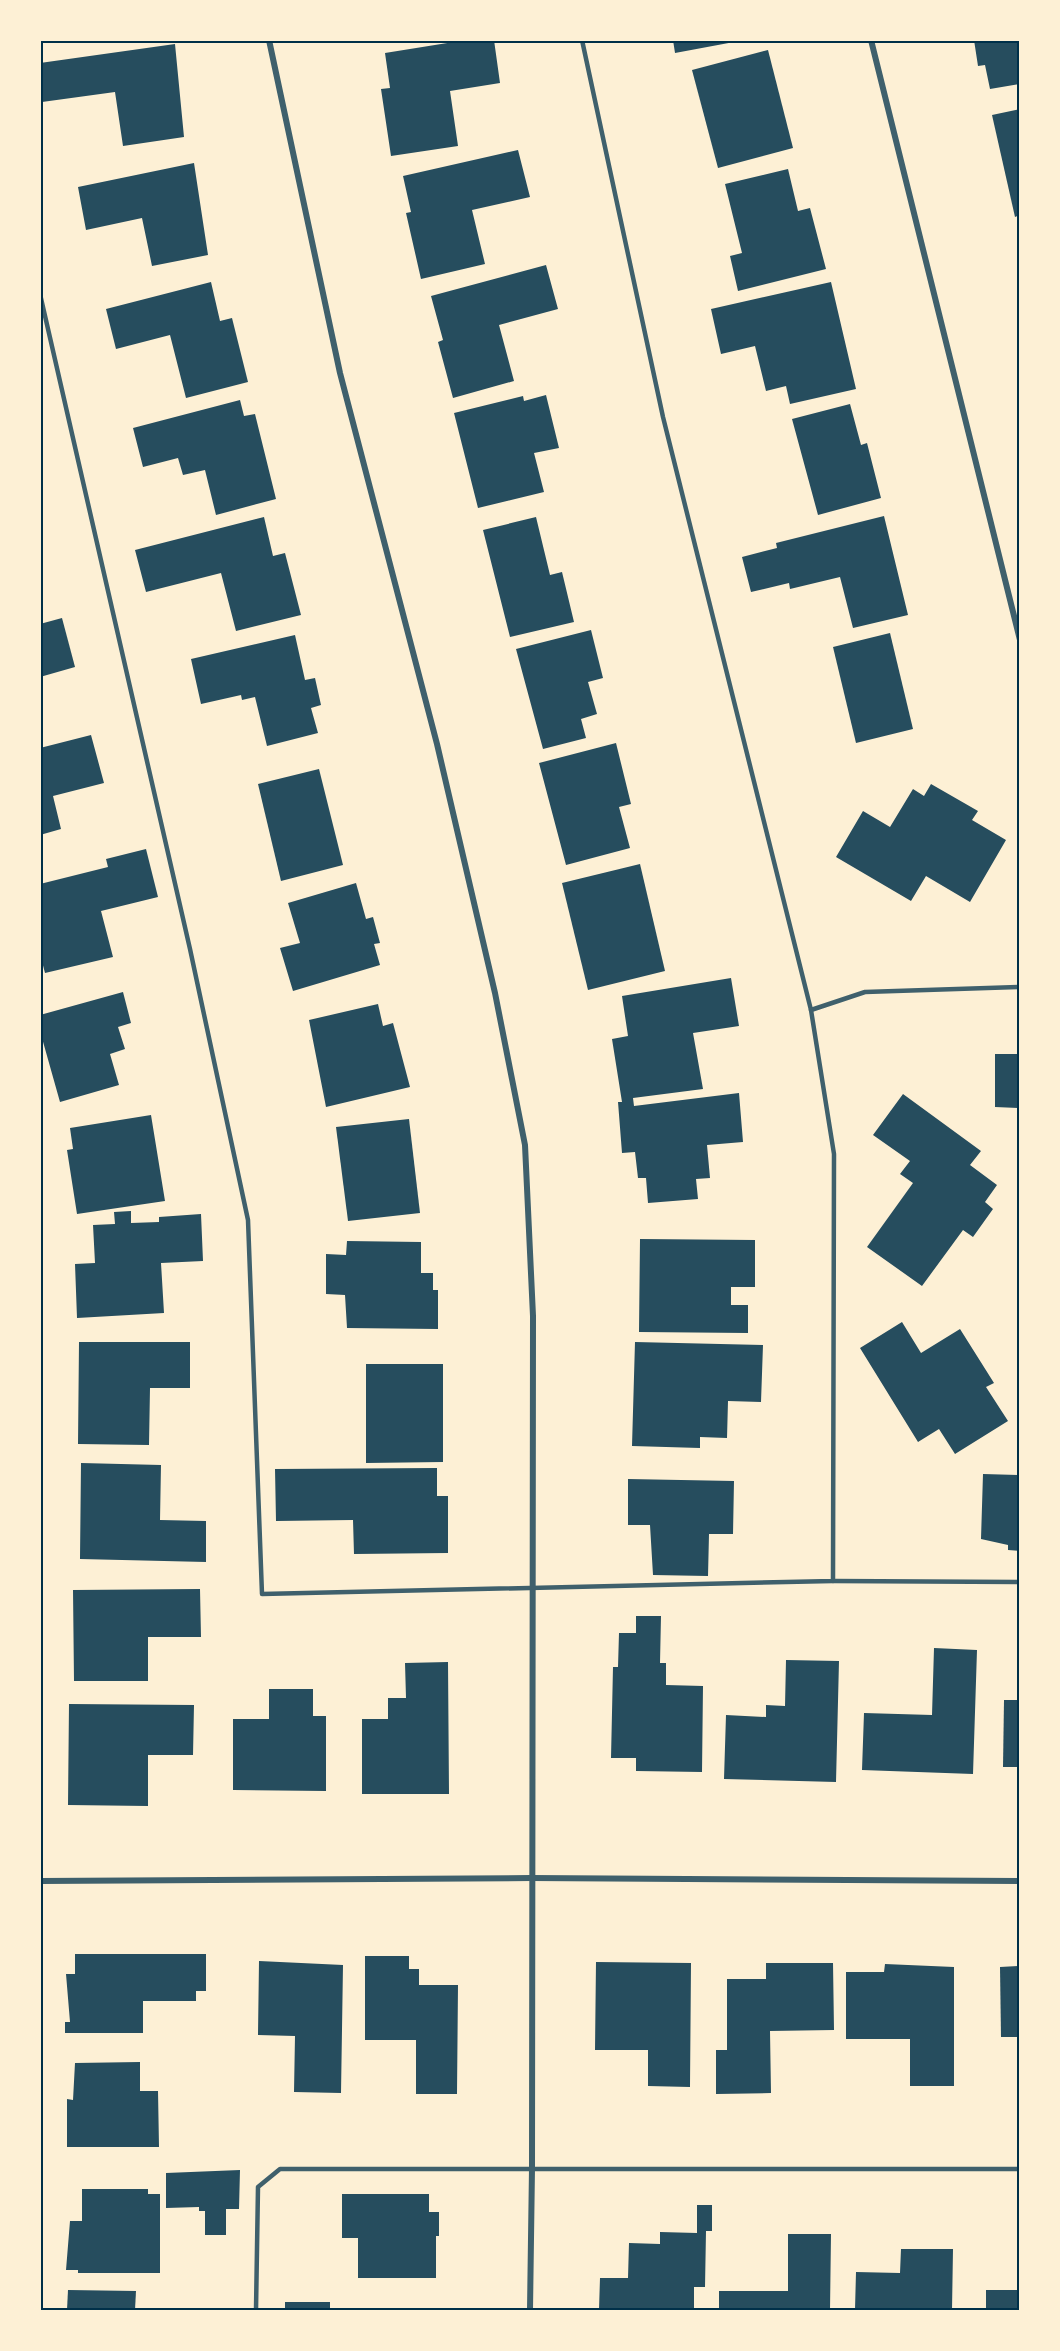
<svg xmlns="http://www.w3.org/2000/svg" width="1060" height="2351" font-family="'Golos Text',sans-serif">
  <style>
    .building { fill: #264d5e }
    .lines { fill: none; stroke-linecap: round; stroke-linejoin: round }
    .service { stroke: #3f606c; stroke-width: 4.5 }
    .minor { stroke: #3f606c; stroke-width: 6 }
    .neatline { fill: none; stroke: #003049; stroke-width: 2 }
  </style>
  <rect width="100%" height="100%" fill="#fdf0d5"/>
  <g class="building">
    <polygon points="466,40 494,40 500,83 450,91 458,146 391,156 381,89 390,88 385,53"/>
    <polygon points="673,40 734,40 734,42 675,53"/>
    <polygon points="974,40 1020,40 1020,84 990,89 985,65 978,66"/>
    <polygon points="175,44 184,137 123,146 115,92 42,102 40,63"/>
    <polygon points="768,50 793,148 718,168 692,70"/>
    <polygon points="1020,109 1020,215 1015,217 992,115"/>
    <polygon points="518,150 530,197 472,210 485,264 421,279 406,213 411,212 403,176"/>
    <polygon points="194,163 208,255 152,266 142,218 86,230 78,187"/>
    <polygon points="788,169 798,211 810,208 826,269 738,291 730,256 742,253 725,184"/>
    <polygon points="546,265 558,309 499,325 514,381 453,398 438,342 443,340 431,296"/>
    <polygon points="211,282 220,321 232,318 248,382 186,398 170,335 116,349 106,309"/>
    <polygon points="831,282 856,389 790,404 786,386 766,391 755,346 721,354 711,309"/>
    <polygon points="546,395 559,448 534,453 544,492 478,508 454,413 523,396 524,401"/>
    <polygon points="240,400 244,416 255,414 276,499 216,515 205,470 183,475 178,458 143,467 133,428"/>
    <polygon points="850,404 861,445 867,443 881,498 818,515 792,419"/>
    <polygon points="884,516 908,615 853,628 840,577 790,589 789,583 751,592 742,557 777,548 776,543"/>
    <polygon points="264,517 273,556 285,553 301,615 236,631 221,573 146,592 135,550"/>
    <polygon points="536,517 550,575 562,572 574,622 510,637 483,530"/>
    <polygon points="62,618 75,667 40,677 40,624"/>
    <polygon points="591,630 603,678 588,682 597,714 581,719 586,738 543,749 516,649"/>
    <polygon points="890,633 913,729 856,743 833,647"/>
    <polygon points="295,635 305,680 315,678 321,705 311,708 318,733 267,746 255,697 242,700 241,695 201,704 191,659"/>
    <polygon points="91,735 104,783 53,796 61,829 40,835 40,748"/>
    <polygon points="616,743 631,804 619,807 630,848 566,865 539,763"/>
    <polygon points="319,769 343,865 281,881 258,784"/>
    <polygon points="931,784 978,811 972,820 1006,840 970,902 926,876 911,901 836,857 863,811 890,827 913,789 924,796"/>
    <polygon points="146,849 158,897 101,911 113,957 45,973 40,954 40,884 108,867 106,859"/>
    <polygon points="640,864 665,971 588,990 562,883"/>
    <polygon points="356,883 366,919 373,917 380,943 374,944 380,965 293,991 280,948 300,943 288,903"/>
    <polygon points="731,978 739,1026 693,1033 703,1089 633,1098 634,1106 739,1093 743,1142 707,1145 710,1178 696,1179 698,1199 648,1203 646,1178 638,1178 635,1152 622,1153 618,1102 622,1102 612,1039 628,1036 622,996"/>
    <polygon points="123,992 131,1023 118,1027 125,1049 110,1054 119,1085 60,1102 40,1031 40,1015"/>
    <polygon points="378,1004 383,1026 393,1023 410,1087 326,1107 309,1020"/>
    <polygon points="995,1054 1020,1054 1020,1108 995,1107"/>
    <polygon points="903,1094 981,1151 970,1165 997,1185 985,1202 993,1209 973,1237 963,1230 922,1286 867,1247 913,1183 900,1174 910,1161 873,1135"/>
    <polygon points="151,1115 165,1201 77,1214 67,1150 73,1149 70,1128"/>
    <polygon points="409,1119 420,1213 348,1221 336,1127"/>
    <polygon points="131,1211 131,1223 159,1222 159,1217 201,1214 203,1261 161,1263 164,1313 77,1318 75,1264 95,1263 93,1225 115,1224 114,1212"/>
    <polygon points="640,1239 755,1240 755,1287 731,1287 731,1305 748,1305 748,1333 639,1332"/>
    <polygon points="347,1241 421,1242 421,1273 433,1273 433,1290 438,1290 438,1329 347,1328 345,1295 326,1294 326,1254 346,1255"/>
    <polygon points="902,1322 921,1353 960,1329 994,1383 986,1387 1008,1421 955,1454 939,1429 918,1442 860,1348"/>
    <polygon points="79,1342 190,1342 190,1388 150,1388 149,1445 78,1444"/>
    <polygon points="635,1342 763,1345 761,1402 728,1401 727,1438 700,1437 700,1448 632,1446"/>
    <polygon points="366,1364 443,1364 443,1462 366,1463"/>
    <polygon points="81,1463 161,1465 160,1520 206,1521 206,1562 80,1559"/>
    <polygon points="437,1468 437,1496 448,1496 448,1553 354,1554 353,1520 276,1521 275,1469"/>
    <polygon points="983,1474 1020,1475 1020,1551 1008,1550 1008,1545 981,1539"/>
    <polygon points="628,1479 734,1481 733,1534 709,1534 708,1576 653,1575 650,1525 628,1525"/>
    <polygon points="200,1589 201,1637 148,1637 148,1681 74,1681 73,1590"/>
    <polygon points="636,1616 661,1616 660,1663 666,1663 666,1685 703,1686 702,1772 636,1771 636,1758 611,1758 613,1667 618,1667 619,1633 636,1633"/>
    <polygon points="934,1648 977,1650 973,1774 862,1770 864,1713 932,1715"/>
    <polygon points="786,1660 839,1661 836,1782 724,1779 726,1715 766,1717 766,1705 785,1706"/>
    <polygon points="448,1662 449,1794 362,1794 362,1719 388,1719 388,1698 406,1698 405,1663"/>
    <polygon points="269,1689 313,1689 313,1716 326,1716 326,1791 233,1790 233,1719 269,1719"/>
    <polygon points="1004,1700 1020,1700 1020,1767 1003,1767"/>
    <polygon points="69,1704 194,1705 193,1755 148,1755 148,1806 68,1805"/>
    <polygon points="75,1954 206,1954 206,1991 196,1991 196,2001 143,2001 143,2033 65,2033 65,2022 70,2022 66,1974 75,1974"/>
    <polygon points="365,1956 409,1956 409,1969 419,1969 419,1985 458,1985 457,2094 416,2094 416,2040 365,2040"/>
    <polygon points="259,1961 343,1965 341,2093 294,2092 295,2036 258,2035"/>
    <polygon points="596,1962 691,1963 690,2087 648,2086 648,2050 595,2050"/>
    <polygon points="766,1963 833,1963 834,2030 770,2031 771,2093 716,2094 716,2050 727,2050 727,1979 766,1979"/>
    <polygon points="885,1964 954,1967 954,2086 910,2086 910,2039 846,2039 846,1972 884,1972"/>
    <polygon points="1020,1966 1020,2037 1001,2037 1000,1967"/>
    <polygon points="140,2062 140,2091 158,2091 159,2147 67,2147 67,2099 73,2100 75,2063"/>
    <polygon points="240,2170 239,2209 226,2209 226,2235 205,2235 205,2211 199,2211 199,2207 166,2208 166,2173"/>
    <polygon points="82,2189 148,2189 148,2194 160,2194 160,2273 78,2273 78,2270 66,2270 70,2221 82,2221"/>
    <polygon points="342,2194 429,2194 429,2212 439,2212 439,2236 436,2236 436,2278 358,2278 358,2238 342,2238"/>
    <polygon points="697,2205 712,2205 712,2231 706,2231 705,2287 694,2287 694,2310 599,2310 600,2278 628,2278 629,2243 660,2244 660,2232 697,2233"/>
    <polygon points="788,2234 831,2234 830,2310 719,2310 719,2291 788,2291"/>
    <polygon points="901,2249 953,2249 952,2310 855,2310 856,2272 900,2273"/>
    <polygon points="68,2290 136,2291 135,2310 67,2310"/>
    <rect x="986" y="2290" width="34" height="20"/>
    <rect x="285" y="2302" width="45" height="8"/>
  </g>
  <g class="lines">
    <g class="service">
      <polyline points="40,294 190,949 248,1220 262,1594 833,1581 834,1154 811,1010 663,417 582,40"/>
      <polyline points="811,1010 865,992 1020,987"/>
      <polyline points="833,1581 1020,1582"/>
      <polyline points="256,2310 258,2187 280,2169 1020,2169"/>
    </g>
    <g class="minor">
      <polyline points="269,40 340,373 437,744 495,993 525,1145 533,1316 532,2168 530,2310"/>
      <polyline points="871,40 1020,640"/>
      <polyline points="40,1881 531,1878 1020,1881"/>
    </g>
  </g>
  <rect width="1060" height="2351" fill="none" stroke="#fdf0d5" stroke-width="84"/>
  <rect x="42" y="42" width="976" height="2267" class="neatline"/>
</svg>
